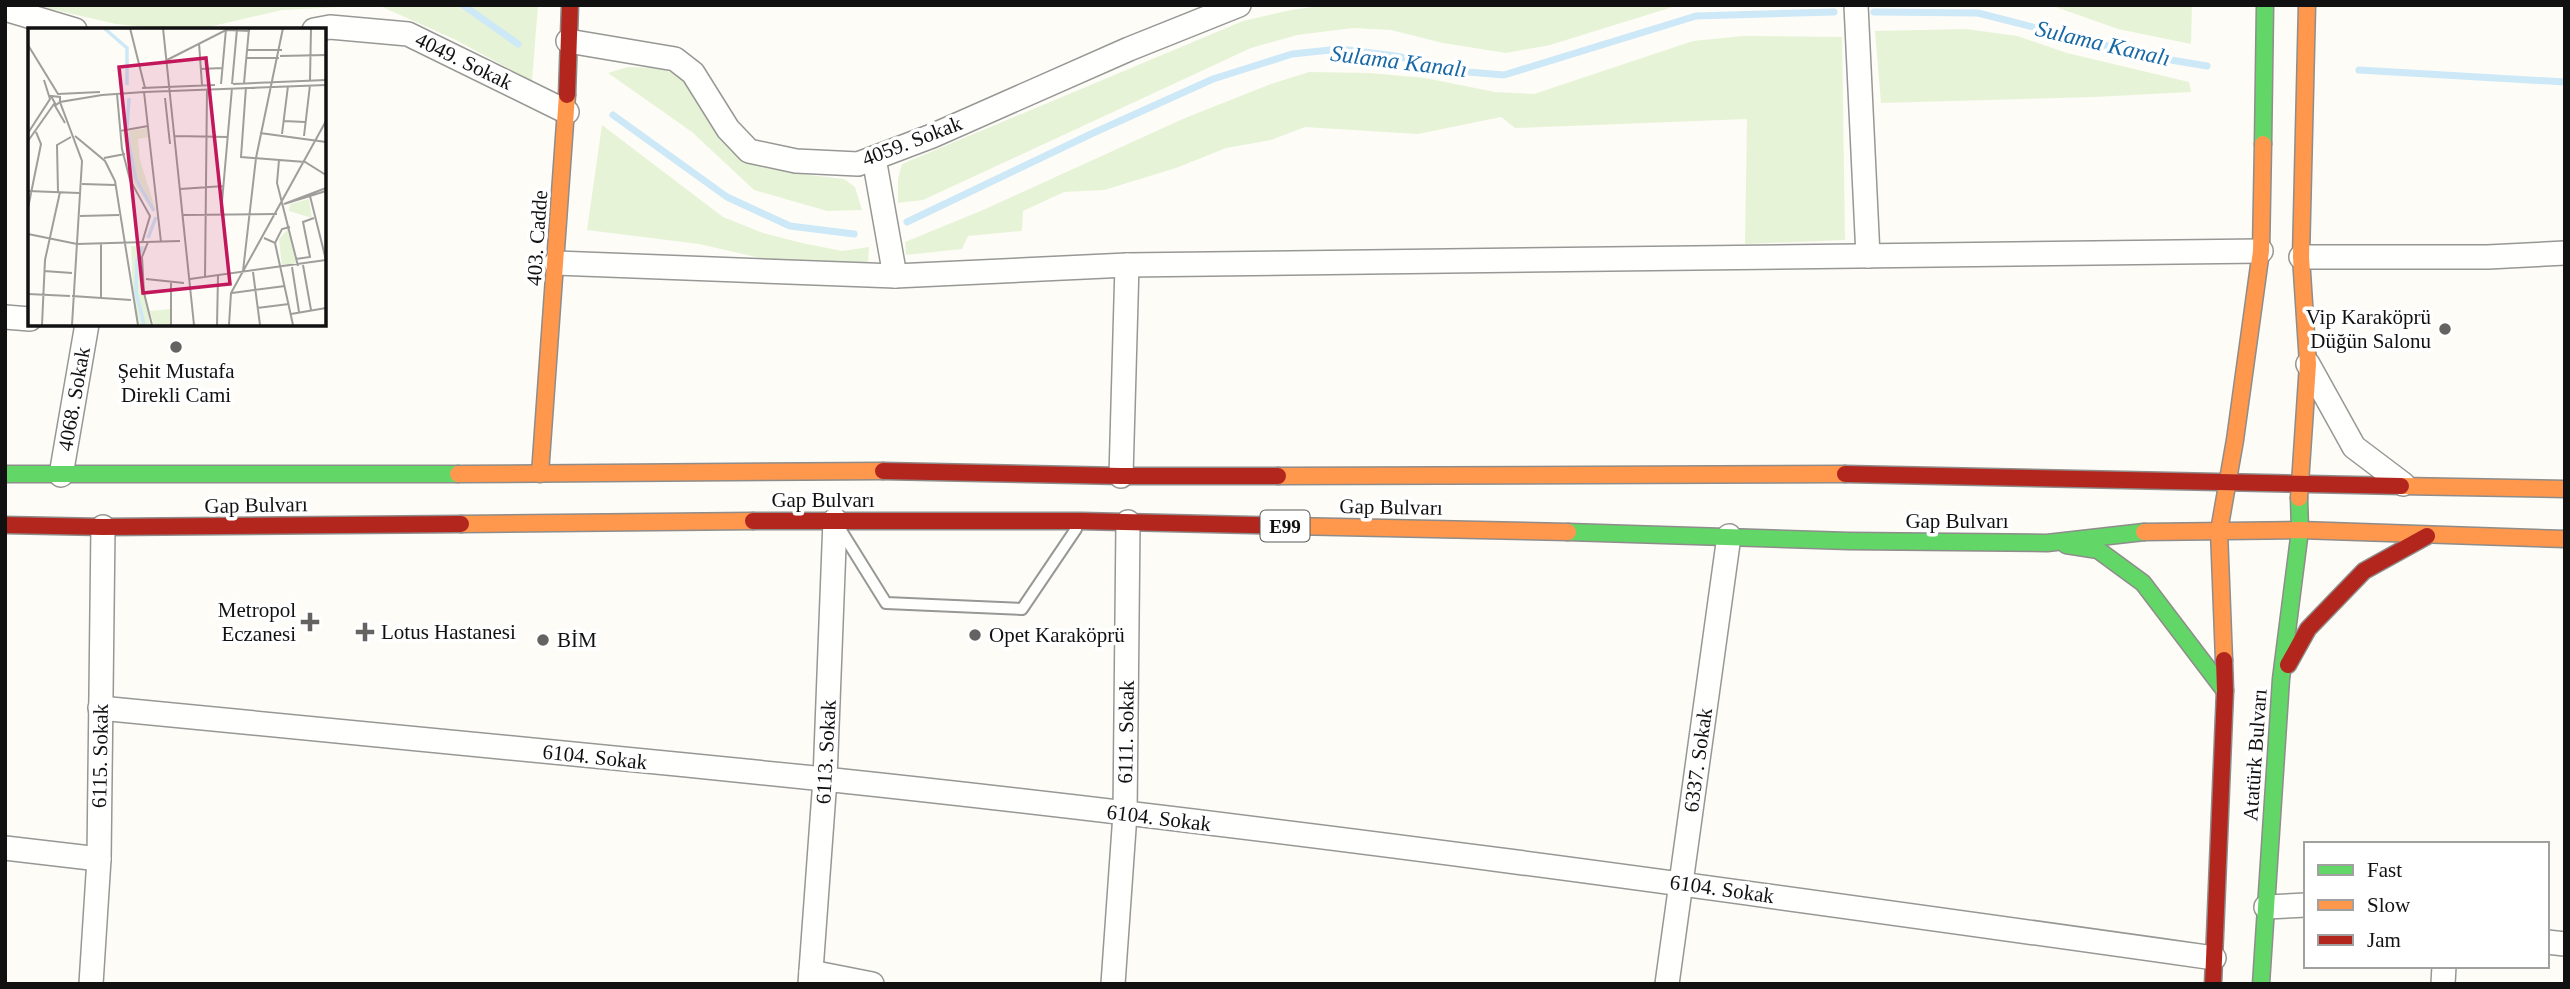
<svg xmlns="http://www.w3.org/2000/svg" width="2570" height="989" font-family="Georgia,serif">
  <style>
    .green { fill: #e7f3d7 }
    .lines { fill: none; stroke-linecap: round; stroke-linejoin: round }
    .stream { stroke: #cde8f7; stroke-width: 7 }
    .lane-casing { stroke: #979795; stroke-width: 14 }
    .street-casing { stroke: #979795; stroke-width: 26 }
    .fast-casing { stroke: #8e8d8b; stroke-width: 19 }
    .slow-casing { stroke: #8e8d8b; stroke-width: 19 }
    .jam-casing { stroke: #8e8d8b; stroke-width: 19 }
    .lane { stroke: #fffffe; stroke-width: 10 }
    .street { stroke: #fffffe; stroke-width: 23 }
    .fast { stroke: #63d668; stroke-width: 16 }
    .slow { stroke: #ff974d; stroke-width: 16 }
    .jam { stroke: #b3261e; stroke-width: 16 }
    .poi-dot { fill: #646362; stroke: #fff; stroke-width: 2.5 }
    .labels { text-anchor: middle; stroke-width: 7; stroke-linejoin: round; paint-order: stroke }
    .shield { fill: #fff; stroke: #585858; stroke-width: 2 }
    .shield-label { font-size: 19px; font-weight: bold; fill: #111 }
    .street-label { font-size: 21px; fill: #111; stroke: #fff }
    .poi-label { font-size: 21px; fill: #111; stroke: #fff; text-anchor: start }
    .water-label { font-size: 23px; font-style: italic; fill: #1768a6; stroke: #fff }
    .inset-river { fill: none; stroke: #cde8f7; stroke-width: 3.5 }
    .inset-road { fill: none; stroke: #9f9e9b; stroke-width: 2 }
    .view { fill: #c2185b; fill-opacity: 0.15; stroke: #c2185b; stroke-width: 3.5 }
    .inset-edge { fill: none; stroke: #111; stroke-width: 3.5 }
  </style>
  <rect width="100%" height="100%" fill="#fdfcf7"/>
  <g class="green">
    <polygon points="33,5 378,5 282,10 196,30 175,30 116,24"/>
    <polygon points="378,5 538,5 532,81 456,40"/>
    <polygon points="1326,5 1679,5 1550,45 1506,53 1443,43 1391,30 1353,28 1297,35 1251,48 923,200 898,203 898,179 902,164 1243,21 1291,10"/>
    <polygon points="2050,5 2192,5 2191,44 2118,29"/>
    <polygon points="1966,29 2017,36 2067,53 2189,82 2191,92 2094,97 1881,103 1875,31"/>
    <polygon points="1743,36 1842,37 1845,240 1745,244 1747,119 1515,128 1501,117 1418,134 1305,127 1271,140 1226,148 1176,168 1104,190 1064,192 1023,211 1022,231 968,236 962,249 906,255 905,242 983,210 1185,118 1271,84 1309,72 1369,73 1425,78 1495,92 1534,94 1693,41"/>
    <polygon points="628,67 659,68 677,74 751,163 809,175 844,179 855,187 862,210 827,211 754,190 692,132 608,73"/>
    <polygon points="602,125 723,217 763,233 802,243 842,251 869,247 868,265 831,265 765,259 699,244 587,230"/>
  </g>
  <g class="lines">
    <g class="stream">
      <polyline points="463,5 518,44"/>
      <polyline points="1874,12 1978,13 2147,56 2207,66"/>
      <polyline points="2359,70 2565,82"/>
      <polyline points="613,115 727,197 790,226 854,234"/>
      <polyline points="907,222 1091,134 1213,79 1292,54 1340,49 1396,56 1468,72 1504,75 1696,16 1834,12"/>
    </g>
    <defs>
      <polyline id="lane" points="840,529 886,603 1022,609 1076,529"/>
      <g id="street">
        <polyline points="1856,5 1868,256"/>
        <polyline points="5,9 75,30"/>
        <polyline points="314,30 330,27 408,34 567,112"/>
        <polyline points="568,41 675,59 693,73 728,129 749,151 796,161 858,164 932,136 1129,49 1239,5"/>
        <polyline points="874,158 895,276"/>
        <polyline points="2301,257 2488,257 2565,253"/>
        <polyline points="556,263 895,276 1127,265 2261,251"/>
        <polyline points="5,317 30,319"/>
        <polyline points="2308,364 2354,447 2403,484"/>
        <polyline points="61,475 87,324"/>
        <polyline points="1121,476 1127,265"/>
        <path d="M100,708C342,732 583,754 824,779C1289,828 1752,893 2214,958"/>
        <polyline points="5,848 99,859"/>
        <polyline points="2266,907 2306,905"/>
        <polyline points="2547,942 2565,944"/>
        <polyline points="811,972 872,984"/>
        <polyline points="91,984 99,859 103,527"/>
        <polyline points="810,984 825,779 835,520"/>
        <polyline points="1113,984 1125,814 1128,522"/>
        <polyline points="1667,984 1729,536"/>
        <polyline points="2443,984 2444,966"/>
      </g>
      <g id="fast">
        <polyline points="2263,144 2265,5"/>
        <polyline points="5,474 458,474"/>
        <polyline points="1568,532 1849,541 2047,543 2144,532"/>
        <polyline points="2066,545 2098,550 2143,583 2225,691"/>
        <polyline points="2261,984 2281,679 2300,530 2299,498"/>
      </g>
      <g id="slow">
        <polyline points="458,474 883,471"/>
        <polyline points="540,474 567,95"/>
        <polyline points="1278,476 1845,474"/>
        <polyline points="2401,486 2565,489"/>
        <polyline points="2299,498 2308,364 2301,257 2307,5"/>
        <polyline points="461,524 753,521"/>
        <polyline points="1291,526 1568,532"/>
        <polyline points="2144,532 2300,530 2565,539"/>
        <polyline points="2224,660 2219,531 2235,440 2261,251 2263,144"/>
      </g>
      <g id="jam">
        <polyline points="567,95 570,5"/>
        <polyline points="883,471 1121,476 1278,476"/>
        <polyline points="1845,474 2401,486"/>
        <polyline points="753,521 1081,521 1291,526"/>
        <polyline points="5,525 103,527 461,524"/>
        <polyline points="2288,665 2308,629 2364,571 2427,536"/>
        <polyline points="2213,984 2225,691 2224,660"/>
      </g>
    </defs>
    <use href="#lane" class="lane-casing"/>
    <use href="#street" class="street-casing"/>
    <use href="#fast" class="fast-casing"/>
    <use href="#slow" class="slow-casing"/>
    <use href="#jam" class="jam-casing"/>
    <use href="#lane" class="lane"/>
    <use href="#street" class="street"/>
    <use href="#fast" class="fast"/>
    <use href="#slow" class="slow"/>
    <use href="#jam" class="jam"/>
  </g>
  <g class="poi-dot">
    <circle cx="2445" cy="329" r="7"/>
    <circle cx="176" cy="347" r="7"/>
    <path d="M306.5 611.5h7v7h7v7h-7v7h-7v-7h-7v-7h7z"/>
    <path d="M361.5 621.5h7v7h7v7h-7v7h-7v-7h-7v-7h7z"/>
    <circle cx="975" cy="635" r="7"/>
    <circle cx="543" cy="640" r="7"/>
  </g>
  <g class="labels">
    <rect class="shield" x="1260.5" y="510.5" width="49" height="31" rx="5"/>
    <g class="shield-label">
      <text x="1285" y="533">E99</text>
    </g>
    <g class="street-label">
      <text transform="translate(464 61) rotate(26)" y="7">4049. Sokak</text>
      <text transform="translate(912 141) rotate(-21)" y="7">4059. Sokak</text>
      <text transform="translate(537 238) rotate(-86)" y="7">403. Cadde</text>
      <text transform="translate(74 399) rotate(-80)" y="7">4068. Sokak</text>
      <text x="823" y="507">Gap Bulvarı</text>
      <text transform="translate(256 505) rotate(-1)" y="7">Gap Bulvarı</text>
      <text transform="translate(1391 507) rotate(1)" y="7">Gap Bulvarı</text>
      <text x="1957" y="528">Gap Bulvarı</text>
      <text transform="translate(1126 732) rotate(-89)" y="7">6111. Sokak</text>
      <text transform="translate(826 752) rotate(-87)" y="7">6113. Sokak</text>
      <text transform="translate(2255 755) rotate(-86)" y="7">Atatürk Bulvarı</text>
      <text transform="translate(100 756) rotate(-89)" y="7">6115. Sokak</text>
      <text transform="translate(595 757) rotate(6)" y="7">6104. Sokak</text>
      <text transform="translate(1698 760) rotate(-82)" y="7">6337. Sokak</text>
      <text transform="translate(1159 818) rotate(7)" y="7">6104. Sokak</text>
      <text transform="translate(1722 889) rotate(8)" y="7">6104. Sokak</text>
    </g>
    <g class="poi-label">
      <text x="2431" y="324" text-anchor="end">Vip Karaköprü<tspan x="2431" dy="24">Düğün Salonu</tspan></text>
      <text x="176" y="378" text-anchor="middle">Şehit Mustafa<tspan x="176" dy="24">Direkli Cami</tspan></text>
      <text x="296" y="617" text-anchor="end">Metropol<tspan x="296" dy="24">Eczanesi</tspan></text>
      <text x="381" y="639">Lotus Hastanesi</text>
      <text x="989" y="642">Opet Karaköprü</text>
      <text x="557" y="647">BİM</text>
    </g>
    <g class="water-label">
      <text transform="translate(2103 43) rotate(13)" y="8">Sulama Kanalı</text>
      <text transform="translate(1399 61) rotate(7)" y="8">Sulama Kanalı</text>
    </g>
  </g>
  <g transform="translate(28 28)">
    <rect width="298" height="298" fill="#fdfcf7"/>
    <path d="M119,100L120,109L110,111L112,132L128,183L109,149L101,103ZM94,104H98L106,132V151L125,184L106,155ZM281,171L284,190L261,183L262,176ZM260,201L268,236L254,238L251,211ZM103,218H117L112,232L122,297H112L105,270ZM143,281L142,297H126L122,283Z" fill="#e7f3d7"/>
    <path class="inset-river" d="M76,0L99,20V57M99,100L101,70M99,105L108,151L126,183M120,210L128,189M114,219L109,232L108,264L116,296"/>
    <path class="inset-road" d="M102,0L117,60M135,0L166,297M171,15L174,57M0,17L30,66L72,64M219,22H254M252,28L298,27M218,30H251M139,32L198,2L222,3M172,41L194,40M282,52L283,0M216,55L221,1M193,56L198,1M204,56L209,1M205,56L298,52M218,59L213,129L277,134L298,147M114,60L187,57M116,64L133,214M89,66L94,121L102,152L122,188L114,215M137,70L142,116M256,93L277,94M92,103L120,98M0,105L22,71L16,52M232,105L298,114M254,106L260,58M47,108L77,133L87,153L110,297M147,108L200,109M276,108L282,57M0,113L26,76L37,95M76,130L97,126M251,132L249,155L270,238M54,156L87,157M298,160L256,176L298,163M152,161L196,158M0,163L51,165M30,164L29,117L43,109M282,168L298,232M0,180L13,116L8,104M193,185L204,60M154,187L249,186M52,188L91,187M0,206L49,216L152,213M236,210L247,215L254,201L262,199M120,214L114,229L116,265L124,297M247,215L265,297M73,216V269M268,231L282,229L275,194L286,190M275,237L283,282M264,239L271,284M16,243L44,245M215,243L228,130L255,0M225,244L232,297M177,250L179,61M118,251L156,255M162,251L298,232M143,254V297M204,265L257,258M0,266L42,268M44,268L103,272M229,280L261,276M263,286L298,280M14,297L17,232L32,164M44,297L54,133L32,74V69L23,68L28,77L32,74L74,67L116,64L298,57M189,297L190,248M201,297L203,265L298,93"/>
    <path class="view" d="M178,30L202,256L115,265L91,39Z"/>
    <rect width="298" height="298" class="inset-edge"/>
  </g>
  <rect width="2570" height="989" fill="none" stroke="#111111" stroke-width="14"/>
  <rect x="2304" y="842" width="245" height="126" fill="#ffffff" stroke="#a0a0a0" stroke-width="2"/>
  <rect x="2318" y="865" width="35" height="10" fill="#63d668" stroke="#a0a0a0" stroke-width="2"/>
  <text x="2367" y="877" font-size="21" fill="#111111">Fast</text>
  <rect x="2318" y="900" width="35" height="10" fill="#ff974d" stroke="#a0a0a0" stroke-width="2"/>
  <text x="2367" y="912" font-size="21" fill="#111111">Slow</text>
  <rect x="2318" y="935" width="35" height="10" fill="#b3261e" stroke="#a0a0a0" stroke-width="2"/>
  <text x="2367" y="947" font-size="21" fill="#111111">Jam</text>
</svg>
